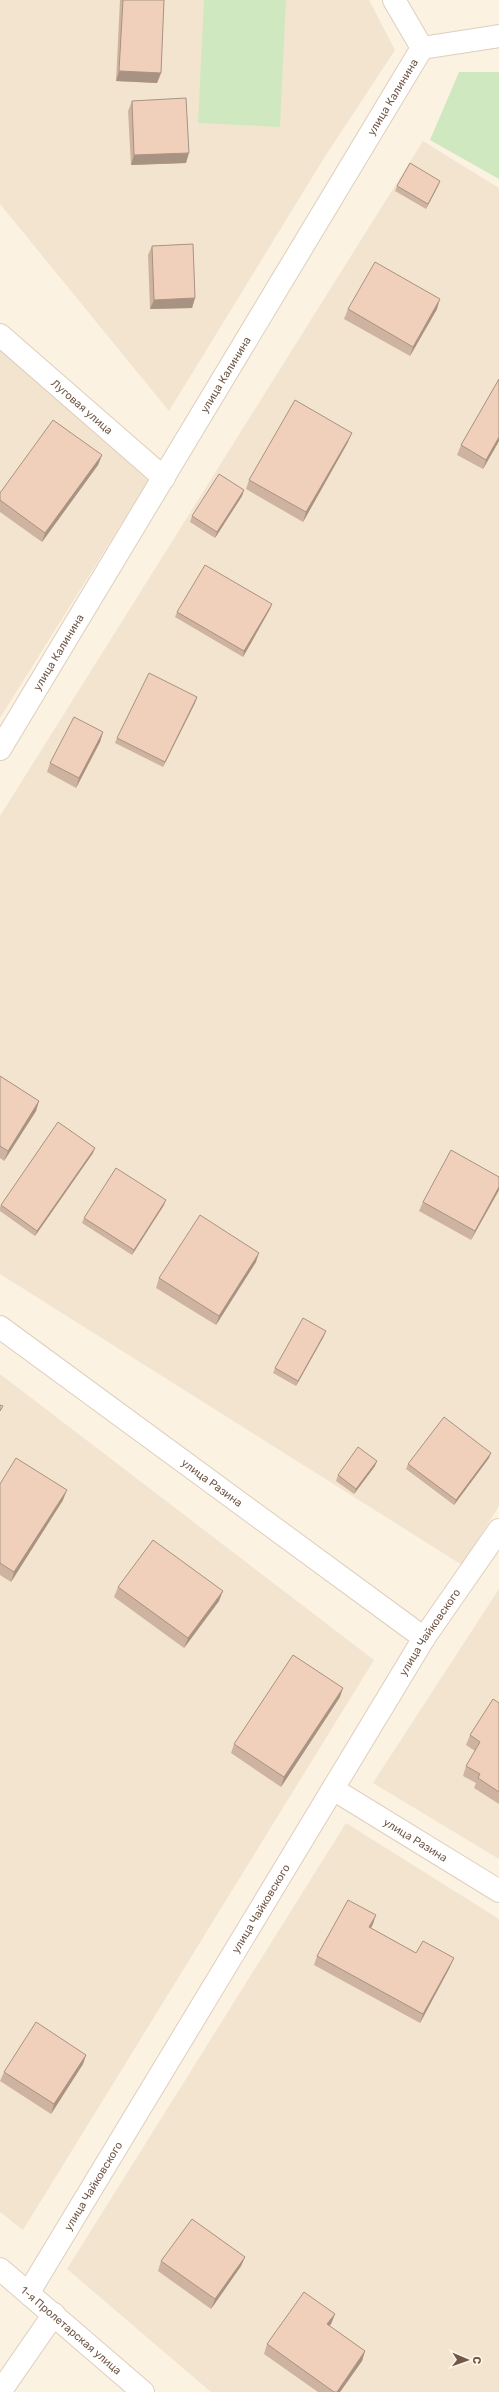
<svg xmlns="http://www.w3.org/2000/svg" width="499" height="2392" font-family="Rubik,sans-serif">
  <style>
    .residential { fill: #f3e4d0 }
    .green { fill: #d0e8c0 }
    .lines { fill: none; stroke-linecap: round; stroke-linejoin: round }
    .minor-casing { stroke: #dfcebd; stroke-width: 24 }
    .minor { stroke: #fff; stroke-width: 22 }
    .wall { fill: #ceb3a0 }
    .shaded-wall { fill: #a89282 }
    .building { fill: #f0d0ba; stroke: #a89282 }
    .labels { text-anchor: middle; stroke-width: 3; stroke-linejoin: round; paint-order: stroke }
    .street-label { font-size: 11px; fill: #715849; stroke: #fff6e7 }
  </style>
  <rect width="100%" height="100%" fill="#fbf2e1"/>
  <g class="residential">
    <polygon points="0,0 369,0 395,50 324,158 169,411 0,204"/>
    <polygon points="423,141 499,188 499,1506 462,1565 0,1274 0,816"/>
    <polygon points="0,323 160,462 0,718"/>
    <polygon points="0,1374 374,1660 23,2230 0,2212"/>
    <polygon points="499,1589 499,1859 373,1783"/>
    <polygon points="346,1823 499,1919 499,2392 211,2392 67,2269"/>
  </g>
  <g class="green">
    <polygon points="204,0 286,0 280,127 198,123"/>
    <polygon points="459,72 499,72 499,179 430,140"/>
  </g>
  <g class="lines">
    <defs>
      <g id="minor">
        <polyline points="422,48 499,36"/>
        <path id="s1" d="M0,335L164,478"/>
        <path id="s2" d="M0,749L422,48L394,0"/>
        <path id="s3" d="M0,1327L424,1638"/>
        <path id="s4" d="M333,1789L499,1891"/>
        <path id="s5" d="M0,2269L143,2392"/>
        <path id="s6" d="M29,2292L424,1638L499,1530"/>
        <polyline points="0,2392 54,2314"/>
      </g>
    </defs>
    <use href="#minor" class="minor-casing"/>
    <use href="#minor" class="minor"/>
  </g>
  <g class="wall">
    <polygon points="120,0 164,0 161,73 157,83 116,81"/>
    <polygon points="132,101 186,163 131,165 128,111"/>
    <polygon points="440,181 438,186 426,209 395,191 397,186"/>
    <polygon points="152,246 195,298 192,308 150,309 148,255"/>
    <polygon points="348,309 437,309 410,356 344,319"/>
    <polygon points="499,379 499,441 483,469 457,455 461,445"/>
    <polygon points="348,442 303,522 246,489 249,480"/>
    <polygon points="102,455 98,465 42,542 0,512 0,493"/>
    <polygon points="244,490 242,496 215,538 190,522 192,516"/>
    <polygon points="272,604 270,609 243,657 175,617 177,612"/>
    <polygon points="197,697 195,703 163,767 115,743 117,738"/>
    <polygon points="103,732 100,742 76,788 47,772 50,763"/>
    <polygon points="0,1076 39,1101 36,1111 4,1161 0,1158"/>
    <polygon points="93,1153 35,1236 0,1211 0,1207 1,1205"/>
    <polygon points="499,1177 499,1190 471,1240 419,1211 423,1202"/>
    <polygon points="164,1205 132,1255 82,1223 84,1218"/>
    <polygon points="256,1262 216,1325 156,1288 159,1278"/>
    <polygon points="324,1336 296,1386 273,1373 275,1368"/>
    <polygon points="489,1458 454,1505 406,1469 408,1464"/>
    <polygon points="375,1466 354,1494 336,1481 338,1475"/>
    <polygon points="0,1484 63,1500 11,1582 0,1575"/>
    <polygon points="118,1587 219,1601 184,1648 114,1597"/>
    <polygon points="340,1697 281,1787 231,1753 234,1744"/>
    <polygon points="499,1703 499,1804 474,1788 476,1783 463,1776 466,1766 475,1751 466,1745 470,1735"/>
    <polygon points="373,1924 371,1928 416,1953 450,1967 420,2023 314,1965 317,1956"/>
    <polygon points="86,2055 83,2064 51,2114 0,2081 4,2072"/>
    <polygon points="245,2257 241,2266 211,2309 158,2271 161,2261"/>
    <polygon points="335,2314 331,2324 329,2326 365,2351 362,2361 340,2392 318,2392 264,2354 267,2344"/>
  </g>
  <g class="shaded-wall">
    <polygon points="119,71 161,73 157,83 116,81"/>
    <polygon points="189,153 186,163 131,165 134,155"/>
    <polygon points="440,181 438,186 426,209 428,204"/>
    <polygon points="195,298 192,308 150,309 154,300"/>
    <polygon points="440,299 437,309 410,356 413,347"/>
    <polygon points="352,433 348,442 303,522 306,512"/>
    <polygon points="499,437 499,441 483,469 486,460"/>
    <polygon points="102,455 98,465 42,542 45,533"/>
    <polygon points="244,490 242,496 215,538 217,532"/>
    <polygon points="272,604 270,609 243,657 244,651"/>
    <polygon points="197,697 195,703 163,767 165,762"/>
    <polygon points="103,732 100,742 76,788 79,778"/>
    <polygon points="39,1101 36,1111 4,1161 8,1151"/>
    <polygon points="95,1148 93,1153 35,1236 37,1231"/>
    <polygon points="499,1187 499,1190 471,1240 475,1231"/>
    <polygon points="166,1200 164,1205 132,1255 134,1250"/>
    <polygon points="259,1253 256,1262 216,1325 219,1316"/>
    <polygon points="326,1331 324,1336 296,1386 298,1381"/>
    <polygon points="491,1453 489,1458 454,1505 456,1500"/>
    <polygon points="377,1461 375,1466 354,1494 356,1489"/>
    <polygon points="67,1490 63,1500 11,1582 14,1572"/>
    <polygon points="223,1591 219,1601 184,1648 188,1638"/>
    <polygon points="343,1688 340,1697 281,1787 284,1777"/>
    <polygon points="376,1915 373,1924 366,1937 369,1927"/>
    <polygon points="454,1958 450,1967 420,2023 423,2014"/>
    <polygon points="86,2055 83,2064 51,2114 54,2104"/>
    <polygon points="245,2257 241,2266 211,2309 215,2299"/>
    <polygon points="335,2314 331,2324 324,2334 327,2324"/>
    <polygon points="365,2351 362,2361 340,2392 337,2392"/>
  </g>
  <g class="building">
    <polygon points="123,0 164,0 161,73 119,71"/>
    <polygon points="186,98 189,153 134,155 132,101"/>
    <polygon points="410,163 440,181 428,204 397,186"/>
    <polygon points="193,244 195,298 154,300 152,246"/>
    <polygon points="375,262 440,299 413,347 348,309"/>
    <polygon points="499,379 499,437 486,460 461,445"/>
    <polygon points="295,400 352,433 306,512 249,480"/>
    <polygon points="53,420 102,455 45,533 0,500 0,493"/>
    <polygon points="219,474 244,490 217,532 192,516"/>
    <polygon points="205,565 272,604 244,651 177,612"/>
    <polygon points="149,673 197,697 165,762 117,738"/>
    <polygon points="74,717 103,732 79,778 50,763"/>
    <polygon points="0,1076 39,1101 8,1151 0,1146"/>
    <polygon points="58,1122 95,1148 37,1231 1,1205"/>
    <polygon points="451,1150 499,1177 499,1187 475,1231 423,1202"/>
    <polygon points="116,1168 166,1200 134,1250 84,1218"/>
    <polygon points="200,1215 259,1253 219,1316 159,1278"/>
    <polygon points="303,1318 326,1331 298,1381 275,1368"/>
    <polygon points="0,1405 3,1406 0,1411"/>
    <polygon points="444,1417 491,1453 456,1500 408,1464"/>
    <polygon points="358,1447 377,1461 356,1489 338,1475"/>
    <polygon points="16,1458 67,1490 14,1572 0,1563 0,1484"/>
    <polygon points="153,1540 223,1591 188,1638 118,1587"/>
    <polygon points="293,1655 343,1688 284,1777 234,1744"/>
    <polygon points="493,1699 499,1703 499,1792 478,1778 480,1774 466,1766 480,1742 470,1735"/>
    <polygon points="348,1900 376,1915 369,1927 416,1953 423,1941 454,1958 423,2014 317,1956"/>
    <polygon points="36,2022 86,2055 54,2104 4,2072"/>
    <polygon points="192,2219 245,2257 215,2299 161,2261"/>
    <polygon points="304,2292 335,2314 327,2324 365,2351 337,2392 334,2392 267,2344"/>
  </g>
  <g class="labels">
    <g class="street-label">
      <text dy="4" stroke="none"><textPath href="#s2" startOffset="761">улица Калинина</textPath></text>
      <text dy="4" stroke="none"><textPath href="#s2" startOffset="437">улица Калинина</textPath></text>
      <text dy="4" stroke="none"><textPath href="#s1" startOffset="109">Луговая улица</textPath></text>
      <text dy="4" stroke="none"><textPath href="#s2" startOffset="113">улица Калинина</textPath></text>
      <text dy="4" stroke="none"><textPath href="#s3" startOffset="263">улица Разина</textPath></text>
      <text dy="4" stroke="none"><textPath href="#s6" startOffset="772">улица Чайковского</textPath></text>
      <text dy="4" stroke="none"><textPath href="#s4" startOffset="97">улица Разина</textPath></text>
      <text dy="4" stroke="none"><textPath href="#s6" startOffset="448">улица Чайковского</textPath></text>
      <text dy="4" stroke="none"><textPath href="#s6" startOffset="124">улица Чайковского</textPath></text>
      <text dy="4" stroke="none"><textPath href="#s5" startOffset="94">1-я Пролетарская улица</textPath></text>
    </g>
  </g>
  <g transform="translate(467 2360) rotate(92)" stroke="#fff6e7" stroke-width="3" paint-order="stroke">
  <path d="M0-3L7 15L0 10L-7 15Z" fill="#715849"/>
  <text y="-6" font-size="11" font-weight="bold" text-anchor="middle" fill="#715849">С</text>
  </g>
</svg>
